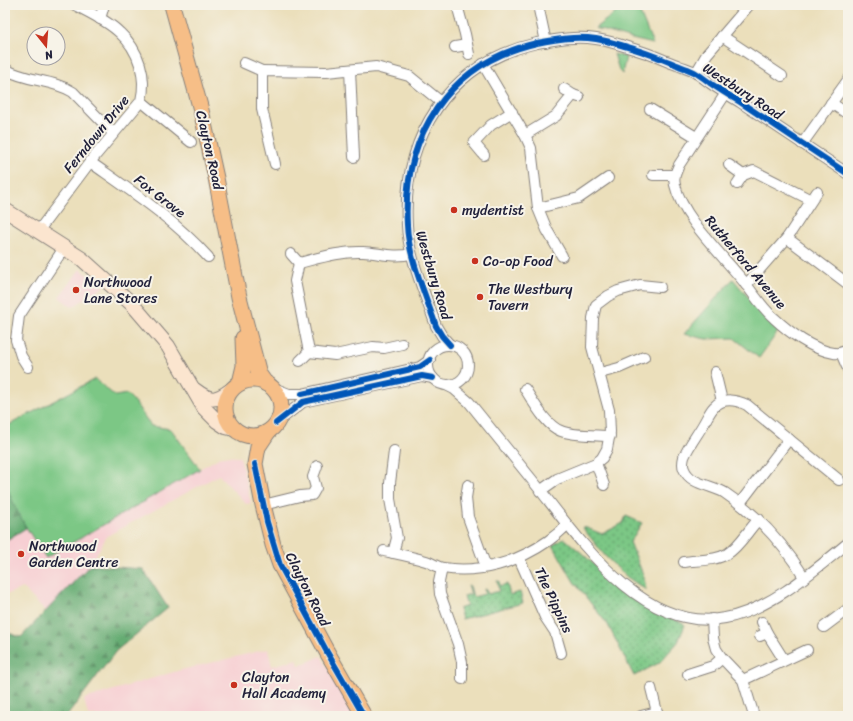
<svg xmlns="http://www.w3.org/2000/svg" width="853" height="721" font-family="Sriracha,sans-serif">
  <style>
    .built { fill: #f7cfd3 }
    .grass { fill: url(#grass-dots); stroke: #4f7460 }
    .forest { fill: url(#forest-firs); stroke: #446756 }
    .park { fill: #7cc785; stroke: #4f7460 }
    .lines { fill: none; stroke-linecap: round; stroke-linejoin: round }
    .street-casing { stroke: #86807b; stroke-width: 12 }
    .secondary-casing { stroke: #86807b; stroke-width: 16 }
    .primary-casing { stroke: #86807b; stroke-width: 17 }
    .street { stroke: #fff; stroke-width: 10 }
    .secondary { stroke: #fbe5cf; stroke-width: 14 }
    .primary { stroke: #f6be87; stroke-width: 15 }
    .cycleway-casing { stroke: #f7f3e8; stroke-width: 8 }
    .cycleway { stroke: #0057b8; stroke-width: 6 }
    .poi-dot { fill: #c8321e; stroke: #f7f3e8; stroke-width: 1.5 }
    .labels { text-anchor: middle; stroke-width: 4; stroke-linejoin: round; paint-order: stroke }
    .street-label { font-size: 14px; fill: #22223b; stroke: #f7f3e8 }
    .poi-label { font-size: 14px; fill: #22223b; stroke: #f7f3e8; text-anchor: start }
  </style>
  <defs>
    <pattern id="grass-dots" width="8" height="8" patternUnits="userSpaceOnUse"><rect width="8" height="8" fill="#7cc785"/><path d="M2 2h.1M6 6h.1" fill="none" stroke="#65a16e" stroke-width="1.8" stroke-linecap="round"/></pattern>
    <pattern id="forest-firs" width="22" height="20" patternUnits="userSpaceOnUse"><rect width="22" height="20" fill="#65ac72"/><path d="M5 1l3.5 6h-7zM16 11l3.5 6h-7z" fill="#538c5f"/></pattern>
  </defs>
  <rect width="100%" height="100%" fill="#f7f3e8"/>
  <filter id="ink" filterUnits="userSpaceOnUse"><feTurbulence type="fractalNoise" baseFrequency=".025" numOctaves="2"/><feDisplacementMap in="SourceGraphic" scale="8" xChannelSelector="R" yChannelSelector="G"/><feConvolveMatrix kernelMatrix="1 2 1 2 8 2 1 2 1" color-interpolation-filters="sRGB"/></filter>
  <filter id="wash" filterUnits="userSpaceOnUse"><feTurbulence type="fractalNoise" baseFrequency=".012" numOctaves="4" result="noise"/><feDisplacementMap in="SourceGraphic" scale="16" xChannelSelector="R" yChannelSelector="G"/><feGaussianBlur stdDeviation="0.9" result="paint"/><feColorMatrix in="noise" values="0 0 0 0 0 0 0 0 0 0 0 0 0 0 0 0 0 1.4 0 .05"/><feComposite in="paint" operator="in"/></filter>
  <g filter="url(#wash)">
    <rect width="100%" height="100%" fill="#ebdfbb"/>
    <g class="built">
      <polygon points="80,269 104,287 72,307 59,297"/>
      <polygon points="222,456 240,457 251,503 246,504 219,475 107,536 90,565 46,612 23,588 5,595 5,541 26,528 46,558"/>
      <polygon points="268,649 272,666 297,659 299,666 321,656 356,716 88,716 84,699 177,671"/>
    </g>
    <g class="grass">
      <polygon points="626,516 642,523 630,542 644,577 646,590 627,577 606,557 582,527 587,528 602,534 623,523"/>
      <polygon points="564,538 584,555 620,589 651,610 683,623 685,625 678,642 659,663 634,676 608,625 574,582 553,545"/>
      <polygon points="497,581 499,581 500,586 507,584 510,595 520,592 523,603 462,619 459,609 467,606 464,596 471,594 468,586 470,586 473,597 485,594 484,589 486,589 488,594 499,591"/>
    </g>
    <g class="forest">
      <polygon points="5,480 7,488 26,528 5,541"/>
      <polygon points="90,565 143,569 168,608 116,651 67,716 5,716 5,632 21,637"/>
    </g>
    <g class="park">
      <polygon points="626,5 634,5 640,13 653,44 632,39 595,28"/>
      <polygon points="614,54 626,57 622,74 619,70"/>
      <polygon points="733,279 765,317 780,329 759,358 734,338 706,339 684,334"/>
      <path d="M95,379L115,396L127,394L134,401L151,426L171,429L200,469L46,558C30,534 13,509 5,480V427Z"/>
    </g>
  </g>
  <g filter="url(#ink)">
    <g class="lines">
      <defs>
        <g id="street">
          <polyline points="457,5 465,34 469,54"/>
          <polyline points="538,5 546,42"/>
          <polyline points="100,19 104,5"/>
          <polyline points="722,36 782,76"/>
          <polyline points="455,47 467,45"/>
          <polyline points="244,63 262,71"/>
          <polyline points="483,64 525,135 531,148 538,208 547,230 562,256"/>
          <path d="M5,69C27,82 52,79 73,92L113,133"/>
          <polyline points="350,70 354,157"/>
          <polyline points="696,73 707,54 749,5"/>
          <polyline points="564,89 573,95"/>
          <path d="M726,93L679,165C676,172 673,177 675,185C682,216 719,252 739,276C751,289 760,306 774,318C789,332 813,350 834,353C839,354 843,352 848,350"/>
          <polyline points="141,101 191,142"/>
          <polyline points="831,103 848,114"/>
          <polyline points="650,109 696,137"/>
          <polyline points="525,135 556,116 573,95 579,97"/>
          <polyline points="802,144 848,80"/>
          <polyline points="484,155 474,143 491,125 512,112"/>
          <path d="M90,162C131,191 174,219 208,257"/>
          <polyline points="275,164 262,109 262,71 326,72 376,67 409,76 441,102"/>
          <polyline points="729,165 743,175"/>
          <polyline points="653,175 674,175"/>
          <polyline points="743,175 754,171 811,200"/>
          <polyline points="737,184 743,175"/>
          <polyline points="538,208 579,198 608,178"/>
          <path d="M39,230L90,162L141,101C147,77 139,50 120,33C108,21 90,13 75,5"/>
          <polyline points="787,238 848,284"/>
          <polyline points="291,254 299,263"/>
          <polyline points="746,285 787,238 817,192"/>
          <path d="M402,344L384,348L373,347L335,355L309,352L295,281L299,263C319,258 341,251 363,252C380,253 394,258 411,254"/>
          <path d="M450,345L442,336L436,326C426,296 408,256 407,225C402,137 448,63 537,43C557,39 576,36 596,39C610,41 624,46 637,50C651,54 663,60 677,65C683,68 690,69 696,73C701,76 706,80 710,83C720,90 730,96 740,102C776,126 812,150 848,174"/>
          <circle cx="448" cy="365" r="20"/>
          <polyline points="841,353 848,369"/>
          <polyline points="300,361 309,352"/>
          <polyline points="28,367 21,356 16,340 19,316 64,248"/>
          <polyline points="715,372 722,401"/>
          <polyline points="600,373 619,368 644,357"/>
          <path d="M446,385L454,389L469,402C493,432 517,461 541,491C583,545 645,633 725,618C768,611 815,570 848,543"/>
          <polyline points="271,387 289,394 302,394 420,367 430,360"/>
          <path d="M525,389C533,401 546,426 561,431C573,436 596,435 610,436"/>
          <polyline points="276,423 303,402 422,376 433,378"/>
          <polyline points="596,463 604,485"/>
          <polyline points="468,485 466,498 468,517 486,567"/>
          <polyline points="540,491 557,479 596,463 602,458 607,449 610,432 609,410 592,347 593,318 596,305 608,296 618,291 640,285 660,287"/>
          <polyline points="740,503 789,439"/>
          <polyline points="263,505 300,496 312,495 316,488 313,477 317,466"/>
          <path d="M384,551C398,554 413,557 426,561C432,563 437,567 443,568C480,574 518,562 548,541C555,536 561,531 567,525"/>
          <polyline points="393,553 397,538 390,499 390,483 394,451"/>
          <polyline points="519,558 545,617 555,632 561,653"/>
          <path d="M684,562C698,560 715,561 727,554C740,546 748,530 759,519"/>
          <polyline points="442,568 439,582 440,594 458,644 462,662 462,679"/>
          <path d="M804,577C783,543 759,516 725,493C713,485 690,485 684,469C682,465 683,461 684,457C689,445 698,434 704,423C707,418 710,411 714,407C723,397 737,400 747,405L839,480"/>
          <polyline points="712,619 713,638 716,649 722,658 743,680 754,716"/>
          <polyline points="762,622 767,633"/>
          <polyline points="824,627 848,609"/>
          <polyline points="760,636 767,633 784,660"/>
          <polyline points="688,674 713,666 722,658"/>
          <polyline points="743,680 807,650"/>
          <polyline points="651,688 657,712"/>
          <polyline points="641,716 657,712 659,716"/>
        </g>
        <g id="secondary">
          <polyline points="5,210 82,259 132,304 168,346 204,408 217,421 226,427 234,429"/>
          <path d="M195,390C211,402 216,401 231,390"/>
        </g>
        <g id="primary">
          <polyline points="172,5 201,110 216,178 239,297 259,374 266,384"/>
          <circle cx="253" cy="408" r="28"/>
          <polyline points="240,383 244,366 243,338"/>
          <polyline points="268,432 258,447 255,464 263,505 273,545 280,565 327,652 364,716"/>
        </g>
      </defs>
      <use href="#street" class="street-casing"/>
      <use href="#secondary" class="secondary-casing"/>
      <use href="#primary" class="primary-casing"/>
      <use href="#street" class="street"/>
      <use href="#secondary" class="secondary"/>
      <use href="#primary" class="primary"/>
      <defs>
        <g id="cycleway">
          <path d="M450,345L442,336L436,326C426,296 408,256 407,225C402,137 448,63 537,43C557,39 576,36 596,39C610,41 624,46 637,50C651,54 663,60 677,65C683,68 690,69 696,73C701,76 706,80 710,83C720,90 730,96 740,102C776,126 812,150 848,174"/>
          <polyline points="302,394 420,367 430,360"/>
          <polyline points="276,423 303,402 422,376 433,378"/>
          <polyline points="255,464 267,522 280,565 327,652 364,716"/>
        </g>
      </defs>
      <use href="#cycleway" class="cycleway-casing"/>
      <use href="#cycleway" class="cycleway"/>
    </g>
  </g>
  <g class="poi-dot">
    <circle cx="454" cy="210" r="4"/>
    <circle cx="475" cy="261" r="4"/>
    <circle cx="76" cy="290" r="4"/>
    <circle cx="480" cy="297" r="4"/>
    <circle cx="21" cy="554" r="4"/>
    <circle cx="234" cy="685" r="4"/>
  </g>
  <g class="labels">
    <g class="street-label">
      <text transform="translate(743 91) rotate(33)" y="5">Westbury Road</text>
      <text transform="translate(96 134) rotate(-51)" y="5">Ferndown Drive</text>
      <text transform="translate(210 150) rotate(77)" y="5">Clayton Road</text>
      <text transform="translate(160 196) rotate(38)" y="5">Fox Grove</text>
      <text transform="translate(746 262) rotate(50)" y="5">Rutherford Avenue</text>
      <text transform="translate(434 275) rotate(73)" y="5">Westbury Road</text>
      <text transform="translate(308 589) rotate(63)" y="5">Clayton Road</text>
      <text transform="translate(554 600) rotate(65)" y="5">The Pippins</text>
    </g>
    <g class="poi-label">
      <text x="462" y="215">mydentist</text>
      <text x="483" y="266">Co-op Food</text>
      <text x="84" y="287">Northwood<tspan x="84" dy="16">Lane Stores</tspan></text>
      <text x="488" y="294">The Westbury<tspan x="488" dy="16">Tavern</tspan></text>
      <text x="29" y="551">Northwood<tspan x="29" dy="16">Garden Centre</tspan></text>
      <text x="242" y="682">Clayton<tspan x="242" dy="16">Hall Academy</tspan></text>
    </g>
  </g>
  <rect width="853" height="721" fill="none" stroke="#f7f3e8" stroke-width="20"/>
  <g transform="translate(46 46) rotate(163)"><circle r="19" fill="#f7f3e8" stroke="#a29fa3"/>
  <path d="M0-3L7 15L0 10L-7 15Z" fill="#c8321e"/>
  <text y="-6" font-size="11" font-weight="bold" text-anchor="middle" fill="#22223b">N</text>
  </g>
</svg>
